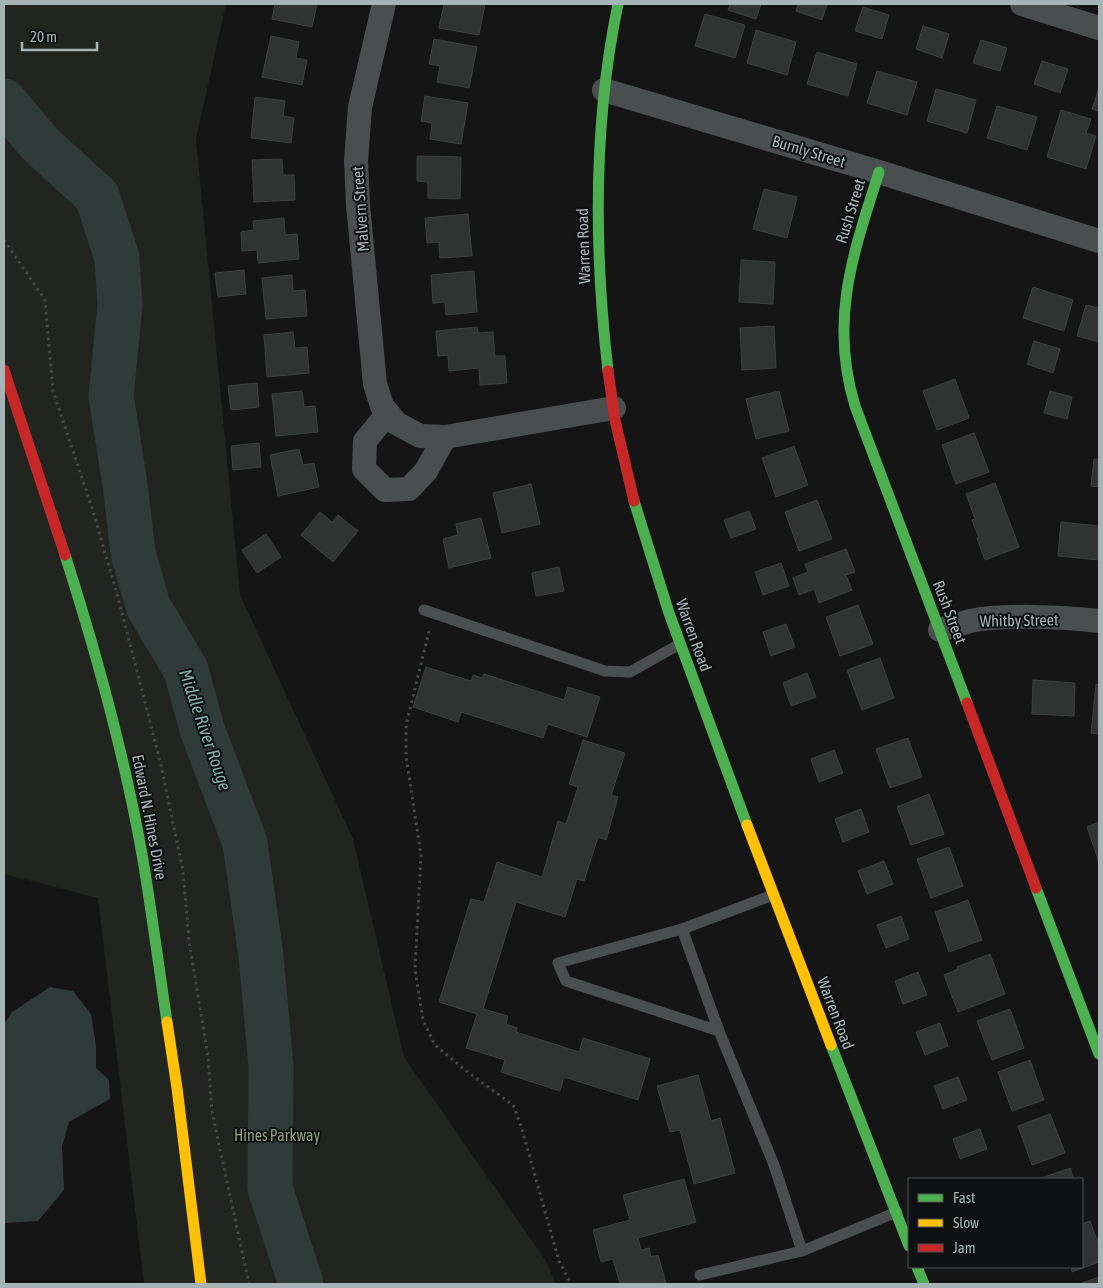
<svg xmlns="http://www.w3.org/2000/svg" width="1103" height="1288" font-family="'Asap Condensed',sans-serif">
  <style>
    .green { fill: #22251f }
    .water { fill: #2e3b39 }
    .lines { fill: none; stroke-linecap: round; stroke-linejoin: round }
    .river { stroke: #2e3b39; stroke-width: 45 }
    .building { fill: #313232; stroke: #3d4141 }
    .path { stroke: #464949; stroke-width: 3; stroke-dasharray: 2.5 4; stroke-linecap: butt }
    .lane { stroke: #4b4e4e; stroke-width: 11 }
    .street { stroke: #4b4e4e; stroke-width: 24 }
    .fast { stroke: #4caf50; stroke-width: 11 }
    .slow { stroke: #ffc107; stroke-width: 11 }
    .jam { stroke: #c62828; stroke-width: 11 }
    .labels { text-anchor: middle; stroke-width: 4; stroke-linejoin: round; paint-order: stroke }
    .street-label { font-size: 16px; fill: #a7b4b5; stroke: #0f1011 }
    .park-label { font-size: 16px; fill: #919e7f; stroke: #0f1011 }
    .water-label { font-size: 18px; font-style: italic; fill: #81ada6; stroke: #0f1011 }
  </style>
  <rect width="100%" height="100%" fill="#151515"/>
  <polygon class="green" points="4,4 226,4 196,139 240,595 353,839 404,1057 546,1261 556,1284 144,1284 98,898 4,874"/>
  <polygon class="water" points="50,987 73,991 91,1014 96,1046 96,1068 109,1080 110,1099 69,1122 62,1146 64,1190 38,1221 4,1223 4,1024 12,1012"/>
  <g class="lines">
    <polyline class="river" points="4,101 39,143 97,196 117,258 120,305 111,396 125,484 133,553 148,606 186,670 202,729 245,843 261,956 271,1066 270,1188 301,1284"/>
  </g>
  <g class="building">
    <polygon points="275,4 317,4 312,27 272,19"/>
    <polygon points="444,4 485,4 479,35 439,28"/>
    <polygon points="730,4 761,4 756,19 728,10"/>
    <polygon points="798,4 827,4 822,20 796,11"/>
    <polygon points="863,7 889,15 882,39 855,31"/>
    <polygon points="705,14 745,25 735,58 695,46"/>
    <polygon points="923,26 949,34 942,58 916,49"/>
    <polygon points="756,30 796,42 787,75 747,63"/>
    <polygon points="271,36 299,42 296,58 307,60 302,85 262,77"/>
    <polygon points="434,39 477,47 469,88 437,82 440,66 429,64"/>
    <polygon points="981,40 1007,48 1000,71 973,63"/>
    <polygon points="817,52 857,64 848,96 807,84"/>
    <polygon points="1042,61 1068,69 1060,93 1034,84"/>
    <polygon points="877,71 917,82 907,115 867,103"/>
    <polygon points="1099,88 1099,111 1092,109"/>
    <polygon points="936,89 976,100 967,133 927,121"/>
    <polygon points="425,96 468,103 461,144 430,139 432,123 421,121"/>
    <polygon points="255,97 285,101 283,116 294,118 291,143 251,138"/>
    <polygon points="997,106 1037,117 1027,150 987,138"/>
    <polygon points="1061,110 1091,119 1086,133 1096,136 1086,169 1047,157"/>
    <polygon points="417,156 461,157 460,199 428,198 428,182 417,181"/>
    <polygon points="282,159 283,175 294,175 295,200 254,202 252,160"/>
    <polygon points="764,189 797,197 787,238 753,229"/>
    <polygon points="468,214 472,256 440,258 439,242 427,243 425,218"/>
    <polygon points="284,218 285,235 297,234 299,259 258,263 257,250 242,251 241,232 254,230 253,221"/>
    <polygon points="741,260 775,262 773,304 739,302"/>
    <polygon points="244,270 246,294 218,297 215,273"/>
    <polygon points="474,271 477,312 446,315 445,302 433,303 431,275"/>
    <polygon points="292,275 293,291 305,290 307,316 266,319 262,278"/>
    <polygon points="1033,287 1073,300 1064,331 1023,318"/>
    <polygon points="1086,305 1099,308 1099,342 1077,336"/>
    <polygon points="774,326 776,368 742,370 740,328"/>
    <polygon points="477,327 478,333 493,332 495,356 505,356 507,383 480,385 479,368 449,371 448,355 438,356 436,331"/>
    <polygon points="293,332 295,348 307,347 309,373 267,377 264,335"/>
    <polygon points="1034,341 1060,349 1053,373 1027,364"/>
    <polygon points="955,379 969,418 937,430 923,391"/>
    <polygon points="257,383 259,407 231,410 228,386"/>
    <polygon points="302,391 304,407 315,406 318,432 276,436 272,394"/>
    <polygon points="779,391 789,431 756,439 746,399"/>
    <polygon points="1050,391 1072,397 1067,419 1044,413"/>
    <polygon points="974,433 989,472 956,484 942,445"/>
    <polygon points="259,443 261,467 233,470 231,446"/>
    <polygon points="794,446 808,485 776,497 762,458"/>
    <polygon points="299,449 303,465 314,463 319,487 278,496 270,455"/>
    <polygon points="1094,459 1099,460 1099,487 1091,486"/>
    <polygon points="995,483 1019,547 985,560 977,538 979,538 972,520 975,519 966,494"/>
    <polygon points="531,484 540,524 502,533 493,493"/>
    <polygon points="817,500 832,539 799,551 785,512"/>
    <polygon points="749,511 756,529 731,538 724,520"/>
    <polygon points="320,512 332,522 338,515 358,531 333,562 301,535"/>
    <polygon points="481,518 491,558 449,568 443,539 458,535 456,524"/>
    <polygon points="1061,522 1099,526 1099,560 1058,556"/>
    <polygon points="266,534 281,557 257,573 242,550"/>
    <polygon points="846,549 855,572 846,575 852,590 819,603 814,589 799,595 793,578 808,572 805,564"/>
    <polygon points="781,563 789,586 763,595 755,572"/>
    <polygon points="559,567 564,591 536,596 532,573"/>
    <polygon points="858,605 873,644 840,656 826,617"/>
    <polygon points="786,624 795,647 771,656 763,632"/>
    <polygon points="880,658 894,698 862,710 847,670"/>
    <polygon points="426,667 471,681 473,675 482,678 484,674 564,700 568,687 600,697 587,737 548,724 543,738 461,712 458,722 413,707"/>
    <polygon points="807,673 816,697 791,706 783,683"/>
    <polygon points="1033,680 1075,683 1074,716 1032,714"/>
    <polygon points="1096,684 1099,685 1099,734 1091,733"/>
    <polygon points="908,738 922,777 890,788 876,749"/>
    <polygon points="583,740 625,753 611,795 618,797 606,840 598,837 584,881 577,879 565,917 516,902 483,1009 508,1016 506,1024 517,1028 516,1032 579,1052 583,1038 650,1059 638,1100 564,1077 560,1091 501,1072 505,1060 466,1048 477,1014 439,1002 471,899 484,902 497,862 542,877 558,821 566,824 578,787 569,784"/>
    <polygon points="834,750 843,773 819,782 811,759"/>
    <polygon points="929,794 944,834 911,845 897,807"/>
    <polygon points="861,809 869,832 843,842 835,819"/>
    <polygon points="1099,822 1099,862 1087,827"/>
    <polygon points="949,847 963,886 931,898 917,859"/>
    <polygon points="884,861 893,884 867,894 858,871"/>
    <polygon points="968,900 982,940 949,952 935,912"/>
    <polygon points="901,916 909,939 886,948 877,925"/>
    <polygon points="990,954 1005,994 958,1012 944,975 958,969 957,967"/>
    <polygon points="918,972 927,995 903,1004 895,981"/>
    <polygon points="1010,1009 1024,1048 992,1060 977,1021"/>
    <polygon points="940,1023 948,1046 925,1055 916,1032"/>
    <polygon points="1030,1060 1044,1100 1012,1111 998,1072"/>
    <polygon points="698,1075 711,1121 720,1118 735,1173 694,1184 680,1130 670,1132 657,1086"/>
    <polygon points="958,1077 967,1100 943,1109 934,1086"/>
    <polygon points="1050,1114 1065,1153 1032,1165 1018,1126"/>
    <polygon points="980,1129 987,1149 960,1159 953,1139"/>
    <polygon points="1070,1168 1074,1179 1039,1179"/>
    <polygon points="684,1179 696,1222 638,1238 641,1250 649,1248 651,1257 658,1255 666,1283 620,1284 613,1259 601,1262 593,1230 630,1220 623,1195"/>
    <polygon points="1090,1221 1099,1245 1099,1262 1072,1272 1071,1267 1082,1267 1082,1224"/>
    <polygon points="1099,1277 1099,1284 1079,1284"/>
  </g>
  <g class="lines">
    <g class="path">
      <polyline points="4,240 45,300 53,391 93,511 119,601 161,765 183,871 189,941 208,1057 212,1112 249,1284"/>
      <polyline points="429,631 406,725 406,756 421,855 415,969 423,1020 435,1045 465,1070 513,1105 521,1126 559,1261 571,1284"/>
    </g>
    <g class="lane">
      <polyline points="424,610 605,671 630,672 680,644"/>
      <polyline points="773,895 682,929 719,1031 774,1165 802,1251 897,1212"/>
      <polyline points="682,929 558,963 566,981 719,1031"/>
      <polyline points="700,1275 802,1251"/>
    </g>
    <g class="street">
      <polyline points="384,4 360,107 356,161 358,205 375,384 382,406 396,423 420,436 445,437 614,408"/>
      <polyline points="1022,4 1099,28"/>
      <polyline points="604,90 879,172 1099,241"/>
      <polyline points="388,413 365,441 364,469 385,490 409,489 426,471 445,437"/>
      <path d="M940,630C950,627 960,624 970,621C1006,614 1062,617 1099,621"/>
    </g>
    <g class="fast">
      <path d="M879,172C853,254 829,320 855,406L967,703"/>
      <path d="M608,371C594,249 593,124 618,4"/>
      <polyline points="634,501 669,613 747,825"/>
      <path d="M65,555C97,655 125,757 143,860C152,914 159,968 167,1022"/>
      <polyline points="1036,888 1099,1054"/>
      <polyline points="831,1045 909,1246"/>
      <polyline points="917,1267 924,1284"/>
    </g>
    <g class="slow">
      <polyline points="747,825 831,1045"/>
      <polyline points="167,1022 177,1088 201,1284"/>
    </g>
    <g class="jam">
      <polyline points="4,370 65,555"/>
      <polyline points="608,371 615,420 634,501"/>
      <polyline points="967,703 1036,888"/>
    </g>
  </g>
  <g class="labels">
    <g class="street-label">
      <text transform="translate(809 151) rotate(17)" y="6">Burnly Street</text>
      <text transform="translate(360 209) rotate(-94)" y="6">Malvern Street</text>
      <text transform="translate(850 211) rotate(-73)" y="6">Rush Street</text>
      <text transform="translate(583 246) rotate(-92)" y="6">Warren Road</text>
      <text transform="translate(950 612) rotate(69)" y="6">Rush Street</text>
      <text transform="translate(1019 620) rotate(-1)" y="6">Whitby Street</text>
      <text transform="translate(694 635) rotate(70)" y="6">Warren Road</text>
      <text transform="translate(150 817) rotate(79)" y="6">Edward N. Hines Drive</text>
      <text transform="translate(836 1013) rotate(69)" y="6">Warren Road</text>
    </g>
    <g class="park-label">
      <text x="277" y="1141">Hines Parkway</text>
    </g>
    <g class="water-label">
      <text transform="translate(205 730) rotate(71)" y="6">Middle River Rouge</text>
    </g>
  </g>
  <rect width="1103" height="1288" fill="none" stroke="#a7b4b5" stroke-width="10"/>
  <rect x="908" y="1178" width="175" height="90" fill="#0f1011" stroke="#4c5253"/>
  <rect x="918" y="1194" width="25" height="8" fill="#4caf50" stroke="#4c5253"/>
  <text x="953" y="1203" font-size="15" fill="#a7b4b5">Fast</text>
  <rect x="918" y="1219" width="25" height="8" fill="#ffc107" stroke="#4c5253"/>
  <text x="953" y="1228" font-size="15" fill="#a7b4b5">Slow</text>
  <rect x="918" y="1244" width="25" height="8" fill="#c62828" stroke="#4c5253"/>
  <text x="953" y="1253" font-size="15" fill="#a7b4b5">Jam</text>
  <path d="M22 42v8h75v-8" fill="none" stroke="#a7b4b5" stroke-width="2.5"/>
  <text x="30" y="42" font-size="15" fill="#a7b4b5" stroke="#0f1011" stroke-width="4" paint-order="stroke">20 m</text>
</svg>
